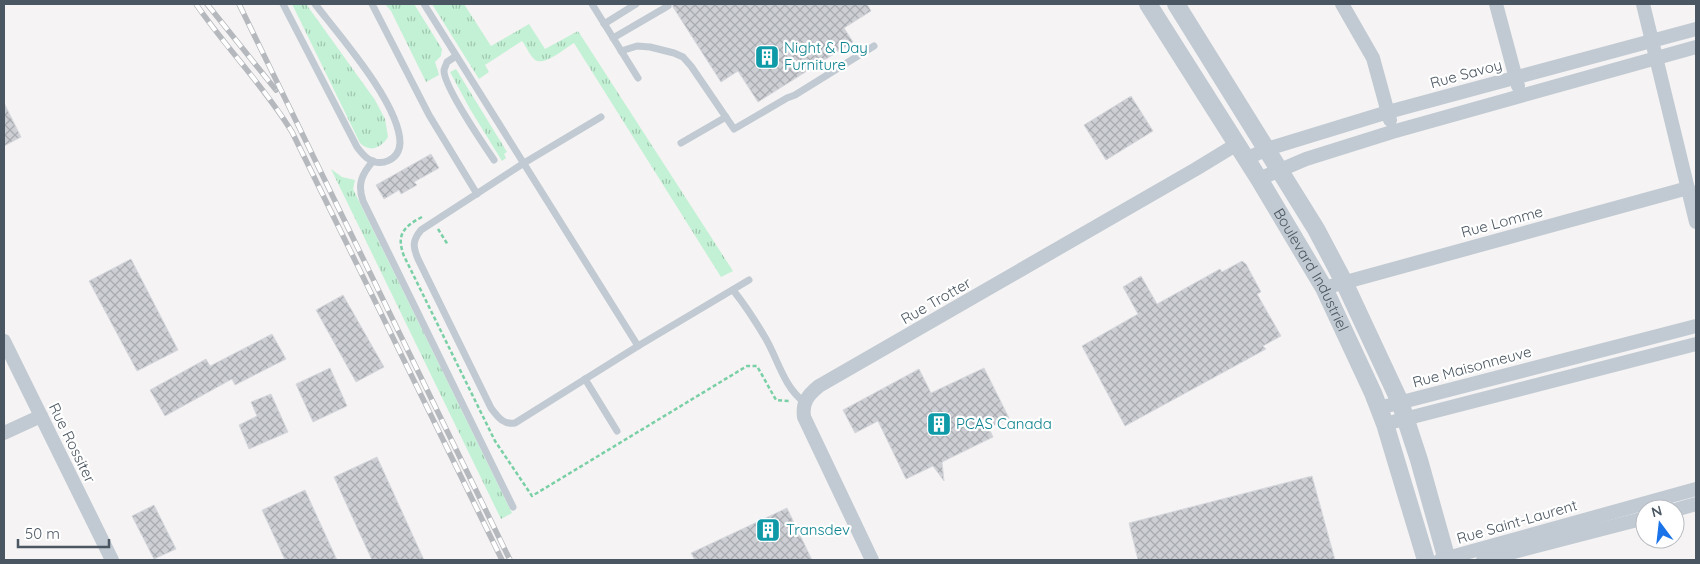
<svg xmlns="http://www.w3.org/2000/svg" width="1700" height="564" font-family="Quicksand,sans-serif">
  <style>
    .grass { fill: url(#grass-tufts) }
    .building { fill: url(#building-cross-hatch); stroke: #d7d9de }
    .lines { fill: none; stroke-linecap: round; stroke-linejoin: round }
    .path { stroke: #7ad0a6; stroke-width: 2.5; stroke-dasharray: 4 2.5; stroke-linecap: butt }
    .service { stroke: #c1cad2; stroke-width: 7 }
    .minor { stroke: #c1cad2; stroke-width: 14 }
    .tertiary { stroke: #c1cad2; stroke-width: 18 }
    .rail-casing { stroke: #b5b8bd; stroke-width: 5.5 }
    .rail { stroke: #fff; stroke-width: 4; stroke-dasharray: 11; stroke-linecap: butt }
    .labels { text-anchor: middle; stroke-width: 4.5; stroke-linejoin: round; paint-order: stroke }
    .culture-label { font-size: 15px; fill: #0d838f; stroke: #fff; text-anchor: start }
    .street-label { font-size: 15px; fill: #4a5661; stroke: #fff }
  </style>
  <defs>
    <pattern id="grass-tufts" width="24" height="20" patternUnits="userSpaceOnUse" patternTransform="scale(1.25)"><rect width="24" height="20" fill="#c3f1d5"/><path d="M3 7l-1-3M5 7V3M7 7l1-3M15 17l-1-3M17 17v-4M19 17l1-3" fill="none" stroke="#a0c6b0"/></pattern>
    <pattern id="building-cross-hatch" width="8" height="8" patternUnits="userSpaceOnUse" patternTransform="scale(1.25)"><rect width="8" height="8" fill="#cdcfd5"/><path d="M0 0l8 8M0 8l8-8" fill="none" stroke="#a8abb0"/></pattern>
  </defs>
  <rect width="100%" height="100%" fill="#f5f3f3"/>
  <g class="grass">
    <path d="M292,4H306L375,100L385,119L388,137C381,148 370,153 360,143Z"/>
    <polygon points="385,4 414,4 442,49 441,56 435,62 439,75 426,82 391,11"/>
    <path d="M432,4H464L491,46L529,24L545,49L578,31L733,271L721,277L574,43C565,48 543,68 534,59C529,54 526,46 522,41L485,65L489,72L479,79Z"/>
    <polygon points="456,69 507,152 504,154 506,158 502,161 470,109 450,72"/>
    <polygon points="331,169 342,177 355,180 353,189 356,195 512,513 501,519"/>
  </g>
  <g class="building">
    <polygon points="673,4 867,4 871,11 844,28 853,42 758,102 738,71 721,82 673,7"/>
    <polygon points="1131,96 1153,131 1106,160 1084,125"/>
    <polygon points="4,103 21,137 4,146"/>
    <polygon points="431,154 439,168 414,182 417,185 401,194 399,190 384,199 376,185"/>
    <polygon points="131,259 178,350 137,371 89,281"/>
    <polygon points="1242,261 1246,264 1261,292 1257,294 1281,336 1263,346 1266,349 1125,426 1082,346 1138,314 1123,287 1141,276 1157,304 1220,269 1222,272"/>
    <polygon points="343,295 384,367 356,382 316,310"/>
    <polygon points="272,334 286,359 235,385 232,379 165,416 150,390 206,359 210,366"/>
    <polygon points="330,368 347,406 313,422 296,384"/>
    <polygon points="984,368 1009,418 989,428 993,437 942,462 944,481 933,466 906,479 878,421 855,433 843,410 919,369 931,393"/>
    <polygon points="271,394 288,432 249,449 239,425 257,416 251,402"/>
    <polygon points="377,457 424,560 372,560 334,477"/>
    <polygon points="1312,476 1335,560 1138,560 1129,523"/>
    <polygon points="305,490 337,560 285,560 262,510"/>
    <polygon points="154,505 176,549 154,559 132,516"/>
    <polygon points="787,508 812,560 695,560 691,553"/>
  </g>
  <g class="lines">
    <g class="path">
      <path d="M422,217C403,227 396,235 404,256L495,441L532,496L747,366H757L776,400L789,401"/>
      <polyline points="438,229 448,245"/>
    </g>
    <g class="service">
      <path d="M283,4L357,147C360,151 363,155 367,158C381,168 399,160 400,143C400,104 339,35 315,4"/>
      <polyline points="372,4 429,115 477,194"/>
      <polyline points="424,4 638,346"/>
      <polyline points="592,4 638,78"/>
      <polyline points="604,24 636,4"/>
      <polyline points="613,38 668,6"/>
      <polyline points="621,51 637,46 650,47 674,53 683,57 691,66 734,129 787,98 795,95 874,46"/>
      <path d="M456,56L447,62C446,65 445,67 444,70C443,86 484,145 494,160"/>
      <path d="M601,117L524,163L421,230C412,241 413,247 418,259L491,408C498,417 503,425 515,423L638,346L749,280"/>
      <polyline points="681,143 726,117"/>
      <path d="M373,161C362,174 357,184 363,201L513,507"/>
      <path d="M733,290C745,305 756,322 766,339C778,360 784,387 804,402"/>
      <polyline points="585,379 617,431"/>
    </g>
    <g class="minor">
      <polyline points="1342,4 1373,58 1390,120"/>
      <polyline points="1496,4 1518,86"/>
      <polyline points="1643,4 1696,222"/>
      <polyline points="1246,159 1267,149 1388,112 1696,29"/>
      <polyline points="1259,179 1306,159 1392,132 1696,47"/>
      <polyline points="1324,288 1688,188"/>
      <polyline points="4,341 112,560"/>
      <polyline points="1379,408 1696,326"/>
      <polyline points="1385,424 1696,344"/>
      <polyline points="4,433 41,416"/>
      <polyline points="1675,510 1696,504"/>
      <path d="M872,560L804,417C802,402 808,395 819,386L1196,169L1237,144"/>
      <polyline points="1440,560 1696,489"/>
      <polyline points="1483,560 1645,518"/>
    </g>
    <g class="tertiary">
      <path id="s1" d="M1148,4L1259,179L1324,288L1373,393L1385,424L1426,560"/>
      <polyline points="1176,4 1316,229 1344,282 1400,402 1419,460 1447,560"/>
    </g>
    <defs>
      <g id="rail">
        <path d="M196,4C226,48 264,86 292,132L502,560"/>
        <polyline points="207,4 276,90"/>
        <polyline points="239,4 510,560"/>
      </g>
    </defs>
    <use href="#rail" class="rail-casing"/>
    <use href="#rail" class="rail"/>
  </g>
  <defs>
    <symbol id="building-square" viewBox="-11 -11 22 22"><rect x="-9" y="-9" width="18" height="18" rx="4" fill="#0f9aa8" stroke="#fff"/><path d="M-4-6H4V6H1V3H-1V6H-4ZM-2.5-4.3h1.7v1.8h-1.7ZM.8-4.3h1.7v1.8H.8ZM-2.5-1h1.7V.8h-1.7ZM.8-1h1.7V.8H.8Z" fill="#fff"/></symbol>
  </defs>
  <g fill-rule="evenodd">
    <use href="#building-square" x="753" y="43" width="28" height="28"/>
    <use href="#building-square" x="925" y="410" width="28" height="28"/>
    <use href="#building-square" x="754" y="516" width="28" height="28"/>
  </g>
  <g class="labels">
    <g class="culture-label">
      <text x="784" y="53">Night &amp; Day<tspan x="784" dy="17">Furniture</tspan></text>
      <text x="956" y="429">PCAS Canada</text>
      <text x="786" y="535">Transdev</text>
    </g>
    <g class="street-label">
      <text transform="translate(1466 74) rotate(-15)" y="5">Rue Savoy</text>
      <text transform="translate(1502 222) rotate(-15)" y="5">Rue Lomme</text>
      <text dy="5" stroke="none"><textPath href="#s1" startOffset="312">Boulevard Industriel</textPath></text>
      <text transform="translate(936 301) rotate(-30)" y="5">Rue Trotter</text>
      <text transform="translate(1472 367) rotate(-15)" y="5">Rue Maisonneuve</text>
      <text transform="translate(72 443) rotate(64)" y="5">Rue Rossiter</text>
      <text transform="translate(1517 522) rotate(-16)" y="5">Rue Saint-Laurent</text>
    </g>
  </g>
  <rect width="1700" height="564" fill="none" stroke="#4a5661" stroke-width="10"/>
  <g transform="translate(1660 524) rotate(345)"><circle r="24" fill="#ffffff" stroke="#b7bbc0"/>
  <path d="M0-4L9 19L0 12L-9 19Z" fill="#1a73e8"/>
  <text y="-8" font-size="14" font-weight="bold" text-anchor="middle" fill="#4a5661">N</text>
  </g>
  <path d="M18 539v8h91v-8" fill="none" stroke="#4a5661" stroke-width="2.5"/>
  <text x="25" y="539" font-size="15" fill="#4a5661" stroke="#ffffff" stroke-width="4" paint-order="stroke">50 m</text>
</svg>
